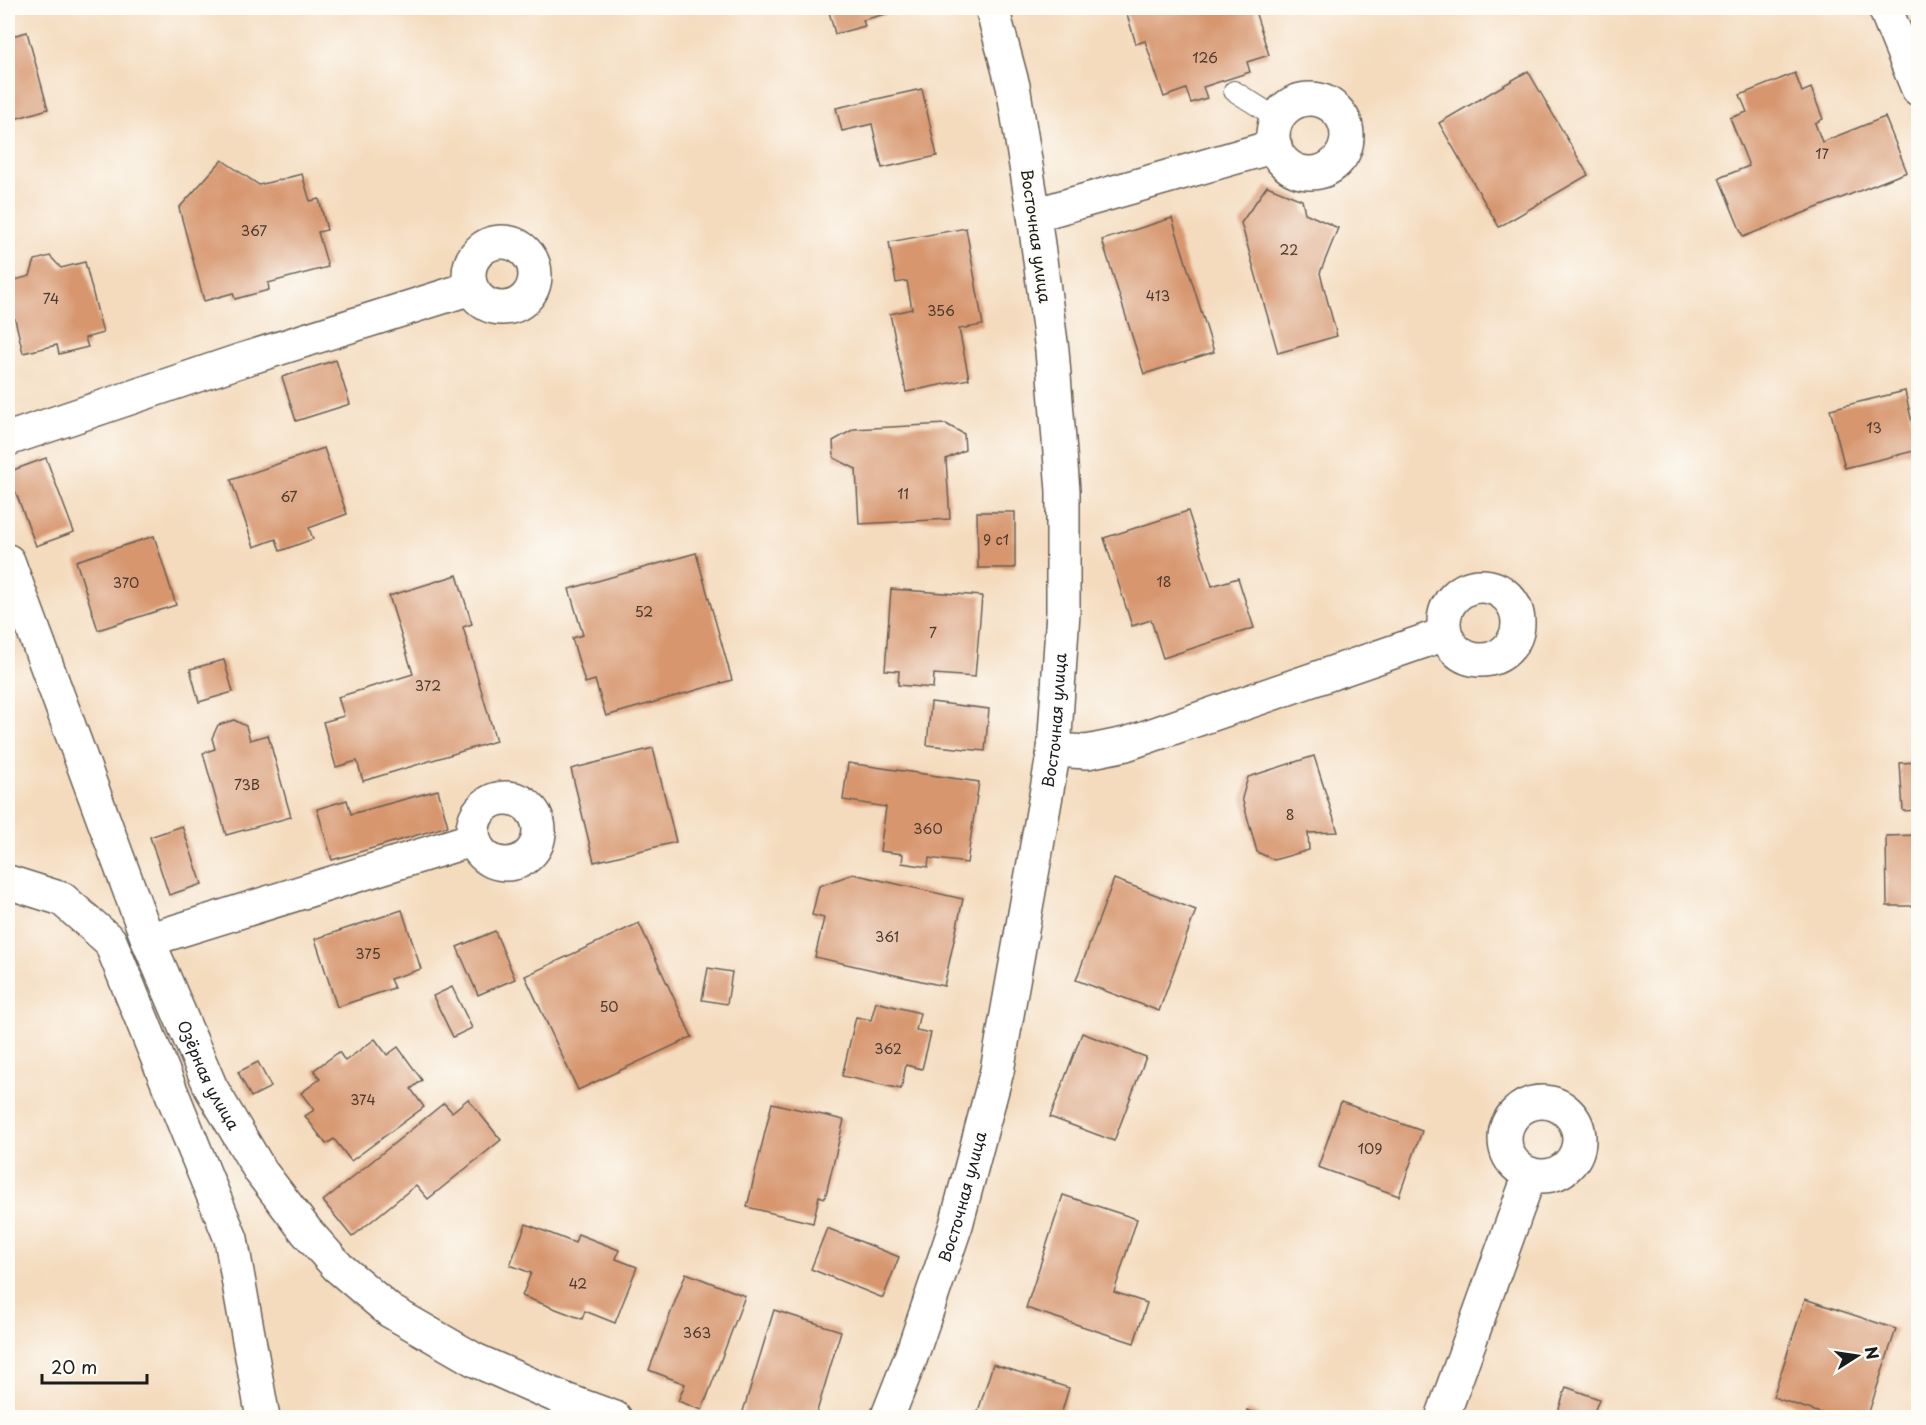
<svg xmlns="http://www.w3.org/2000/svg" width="1926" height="1425" font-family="'Playpen Sans',sans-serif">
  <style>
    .building { fill: #d7966e }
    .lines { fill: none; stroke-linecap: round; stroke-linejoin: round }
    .lane-casing { stroke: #685f55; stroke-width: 22 }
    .street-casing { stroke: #685f55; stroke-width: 36 }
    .lane { stroke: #fff; stroke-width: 20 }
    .street { stroke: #fff; stroke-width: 33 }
    .labels { text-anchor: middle; stroke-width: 5; stroke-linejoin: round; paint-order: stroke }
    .number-label { font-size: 14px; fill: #4b3a30 }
    .street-label { font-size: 16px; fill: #1c1c1c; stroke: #fdfcf7 }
  </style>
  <rect width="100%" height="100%" fill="#fdfcf7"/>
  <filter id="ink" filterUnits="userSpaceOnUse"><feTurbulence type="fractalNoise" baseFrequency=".0167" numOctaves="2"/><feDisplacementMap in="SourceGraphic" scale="12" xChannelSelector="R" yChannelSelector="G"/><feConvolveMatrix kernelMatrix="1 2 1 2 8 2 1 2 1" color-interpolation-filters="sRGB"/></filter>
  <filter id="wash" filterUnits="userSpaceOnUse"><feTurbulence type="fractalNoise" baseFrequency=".008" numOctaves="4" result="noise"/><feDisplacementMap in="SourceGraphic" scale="24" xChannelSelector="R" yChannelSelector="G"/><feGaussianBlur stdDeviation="1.35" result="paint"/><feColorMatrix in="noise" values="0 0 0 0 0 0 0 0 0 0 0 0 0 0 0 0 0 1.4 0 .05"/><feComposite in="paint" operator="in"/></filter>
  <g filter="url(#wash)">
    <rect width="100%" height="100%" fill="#f4dbbe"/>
    <g id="blocks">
      <g class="building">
        <polygon points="828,8 908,8 863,20 865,26 835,34"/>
        <polygon points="1125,8 1254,8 1269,55 1247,62 1250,72 1203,87 1207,98 1191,103 1186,89 1164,97 1145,41 1136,44"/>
        <polygon points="27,32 48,109 8,121 8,37"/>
        <polygon points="1528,71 1588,175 1499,227 1439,123"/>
        <polygon points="1795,73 1802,92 1811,88 1823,119 1815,123 1822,142 1885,117 1907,172 1743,237 1719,178 1749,166 1730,118 1747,112 1740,95"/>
        <polygon points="922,89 937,156 882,168 872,124 842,131 836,108"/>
        <polygon points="222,160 259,185 302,174 310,201 319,199 327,230 318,232 328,267 268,283 269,290 235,299 233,293 204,301 179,208"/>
        <polygon points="1267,186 1302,200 1305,213 1338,228 1320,273 1337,336 1278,353 1241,223"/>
        <polygon points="1172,218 1214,352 1144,374 1102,240"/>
        <polygon points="966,228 983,325 959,329 969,379 906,392 890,314 912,309 907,281 896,283 889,242"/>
        <polygon points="50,256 61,268 85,262 103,333 85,338 88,347 59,354 57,345 23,353 15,319 8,316 8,282 30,276 35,260"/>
        <polygon points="336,360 350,404 296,421 282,377"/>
        <polygon points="1905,391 1918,450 1845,468 1830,409"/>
        <polygon points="946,424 964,434 965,450 946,459 950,519 859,524 856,469 834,458 833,441 854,429"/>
        <polygon points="324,448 347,514 309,528 313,539 280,551 276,539 254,547 231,480"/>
        <polygon points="46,458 74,532 36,546 8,472"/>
        <polygon points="1188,511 1212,586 1238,578 1254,628 1163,658 1151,620 1132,626 1104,538"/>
        <polygon points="977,512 1015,512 1015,568 978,568"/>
        <polygon points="154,536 176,605 98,630 76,561"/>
        <polygon points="696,553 732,680 606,716 595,680 585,683 572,638 583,635 569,589"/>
        <polygon points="457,575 472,624 463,627 496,741 363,781 357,761 336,767 323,722 344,716 338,697 413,674 389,596"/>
        <polygon points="891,589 982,596 975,677 934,674 933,688 898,685 899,671 885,670"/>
        <polygon points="224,660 233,692 199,702 190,669"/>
        <polygon points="931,702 989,709 985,751 927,745"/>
        <polygon points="234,720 246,726 250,740 268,735 291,817 226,835 203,753 215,749 212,738 218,725"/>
        <polygon points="653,748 676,842 594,862 571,769"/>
        <polygon points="1314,756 1338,832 1308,833 1309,850 1274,860 1257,852 1242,798 1248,777"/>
        <polygon points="1918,762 1918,810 1903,811 1900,763"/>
        <polygon points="848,763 979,782 967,863 929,858 928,867 902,863 903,854 880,851 886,807 843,800"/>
        <polygon points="438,790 448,826 332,860 317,809 347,800 351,814"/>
        <polygon points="182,826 202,884 169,895 150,837"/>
        <polygon points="1918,835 1918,906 1887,906 1886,836"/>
        <polygon points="853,874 963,899 944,986 815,957 824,918 812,915 819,886"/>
        <polygon points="1114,879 1196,910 1159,1011 1076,980"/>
        <polygon points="402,910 421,969 390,979 394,988 337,1007 315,939"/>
        <polygon points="639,923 692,1037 578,1090 525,976"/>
        <polygon points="495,931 515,979 478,995 457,947"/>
        <polygon points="708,968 732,972 727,1004 702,1000"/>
        <polygon points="452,987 472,1028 453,1037 433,996"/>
        <polygon points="876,1002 920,1013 916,1030 931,1033 922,1069 906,1065 901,1089 842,1076 856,1017 871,1020"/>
        <polygon points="1082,1033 1146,1057 1114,1141 1050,1117"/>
        <polygon points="375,1039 387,1055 398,1047 422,1080 411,1089 424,1107 351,1161 334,1139 326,1144 305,1116 314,1110 301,1093 320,1079 314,1070 339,1052 345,1061"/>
        <polygon points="258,1062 271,1087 251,1097 238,1072"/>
        <polygon points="468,1099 501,1140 428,1199 416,1185 352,1237 323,1201 444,1103 452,1112"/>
        <polygon points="1341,1102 1422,1131 1399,1196 1318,1167"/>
        <polygon points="772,1103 844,1120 825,1198 819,1196 813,1223 747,1207"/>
        <polygon points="1063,1195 1137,1219 1114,1292 1147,1303 1134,1343 1026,1308"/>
        <polygon points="526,1224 575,1243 578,1234 619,1250 616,1259 637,1267 615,1323 585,1311 582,1319 522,1296 531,1273 510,1265"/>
        <polygon points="827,1228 899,1257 883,1298 811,1269"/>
        <polygon points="686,1273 745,1296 702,1410 678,1401 685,1384 649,1370"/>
        <polygon points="1805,1299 1896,1329 1867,1418 1835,1418 1773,1397"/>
        <polygon points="774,1310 841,1331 815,1418 795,1418 776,1411 774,1418 741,1418"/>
        <polygon points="993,1364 1069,1388 1060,1418 976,1418"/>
        <polygon points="1566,1387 1599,1399 1592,1418 1556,1418"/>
        <polygon points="1247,1410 1265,1417 1265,1418 1244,1418"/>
      </g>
    </g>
  </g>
  <g filter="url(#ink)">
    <use href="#blocks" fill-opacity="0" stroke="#685f55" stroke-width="1.5"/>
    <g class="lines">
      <defs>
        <polyline id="lane" points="1234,91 1277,118"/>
        <g id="street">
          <polyline points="1885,8 1918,89"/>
          <circle cx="1310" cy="136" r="37"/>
          <polyline points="1034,215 1275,146"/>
          <circle cx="502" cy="275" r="33"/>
          <polyline points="8,439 239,361 471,288"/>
          <path id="s1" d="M8,561L148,940L211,1088L261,1172L306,1231L338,1267L390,1311L475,1360L568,1401L615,1418"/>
          <circle cx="1481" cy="623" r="37"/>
          <polyline points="1054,750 1087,752 1126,744 1445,634"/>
          <circle cx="506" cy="831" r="33"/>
          <polyline points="8,882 62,899 110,941 231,1239 263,1418"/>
          <polyline points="148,940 474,839"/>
          <circle cx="1542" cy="1139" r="37"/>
          <path id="s2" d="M887,1418L911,1357L956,1225L997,1071L1054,750L1063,612V491L1052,350L1034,215L1013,86L992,8"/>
          <polyline points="1442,1418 1530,1174"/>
        </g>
      </defs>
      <use href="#lane" class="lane-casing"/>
      <use href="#street" class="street-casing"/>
      <use href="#lane" class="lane"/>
      <use href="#street" class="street"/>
    </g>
  </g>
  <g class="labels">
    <g class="number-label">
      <text x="1205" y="63">126</text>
      <text x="1822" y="159">17</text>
      <text x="254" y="236">367</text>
      <text x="1289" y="255">22</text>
      <text x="1158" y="301">413</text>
      <text x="51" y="304">74</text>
      <text x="941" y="316">356</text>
      <text x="1874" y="433">13</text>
      <text x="903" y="499">11</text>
      <text x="289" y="502">67</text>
      <text x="996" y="545">9 с1</text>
      <text x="1164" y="587">18</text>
      <text x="126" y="588">370</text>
      <text x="644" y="617">52</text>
      <text x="933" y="638">7</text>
      <text x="428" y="691">372</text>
      <text x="247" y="790">73В</text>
      <text x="1290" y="820">8</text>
      <text x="928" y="834">360</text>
      <text x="887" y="942">361</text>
      <text x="368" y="959">375</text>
      <text x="609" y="1012">50</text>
      <text x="888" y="1054">362</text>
      <text x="363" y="1105">374</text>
      <text x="1370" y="1154">109</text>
      <text x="578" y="1289">42</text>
      <text x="697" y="1338">363</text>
    </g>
    <g class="street-label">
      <text transform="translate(1036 236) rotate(82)" y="6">Восточная улица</text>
      <text dy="6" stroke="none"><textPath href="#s2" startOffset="720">Восточная улица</textPath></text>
      <text dy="6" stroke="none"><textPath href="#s1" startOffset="552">Озёрная улица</textPath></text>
      <text dy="6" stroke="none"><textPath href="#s2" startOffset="234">Восточная улица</textPath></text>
    </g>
  </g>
  <rect width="1926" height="1425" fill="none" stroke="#fdfcf7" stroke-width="30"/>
  <g transform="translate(1857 1356) rotate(78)" stroke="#fdfcf7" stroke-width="4.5" paint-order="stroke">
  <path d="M0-4.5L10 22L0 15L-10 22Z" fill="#1c1c1c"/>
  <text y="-9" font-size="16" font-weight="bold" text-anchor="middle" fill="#1c1c1c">N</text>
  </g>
  <path d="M42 1374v9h105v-9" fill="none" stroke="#1c1c1c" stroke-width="3"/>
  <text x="51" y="1374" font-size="18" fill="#1c1c1c" stroke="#fdfcf7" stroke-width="4.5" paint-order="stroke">20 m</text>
</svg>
